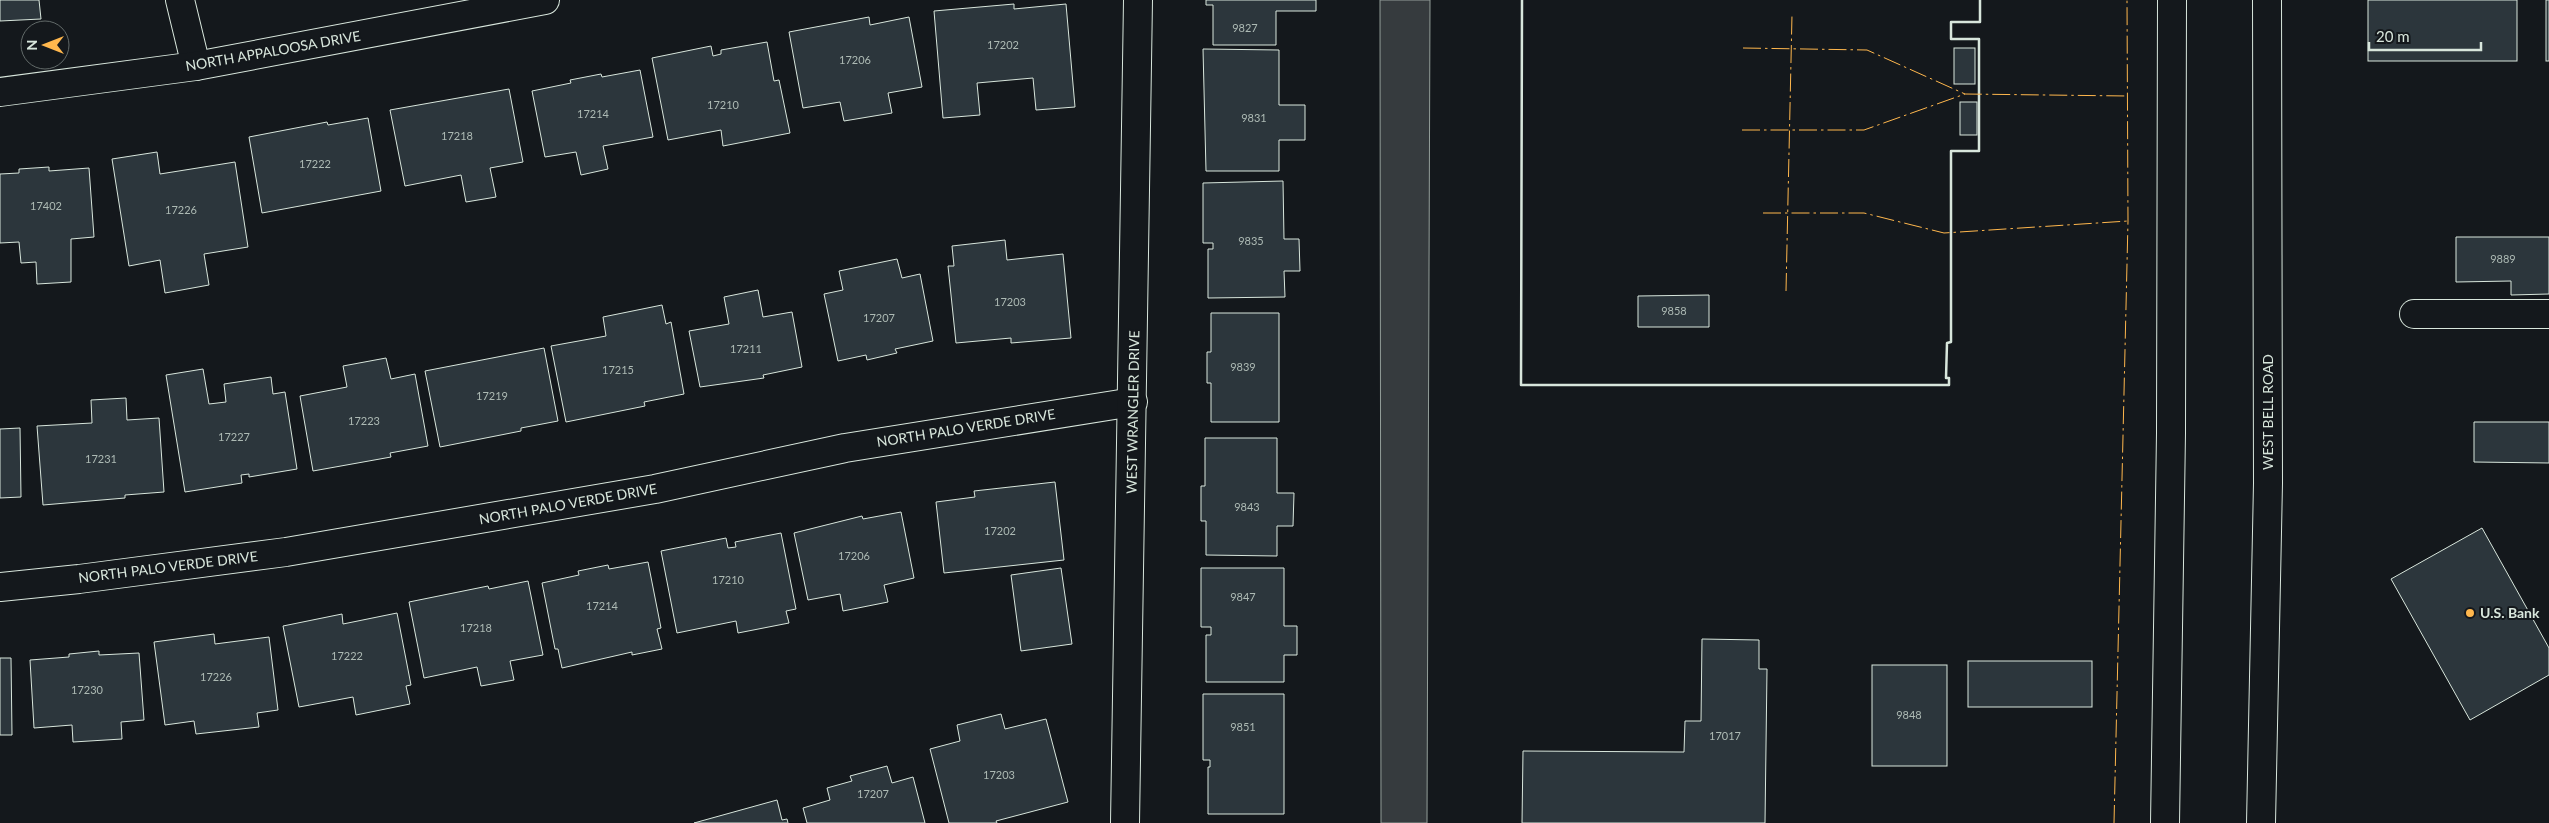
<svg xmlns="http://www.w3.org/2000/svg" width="2549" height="823" font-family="Lato,sans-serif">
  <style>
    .water { fill: #363b3e; stroke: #939e99 }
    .building { fill: #2c363c; stroke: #d8e6dc }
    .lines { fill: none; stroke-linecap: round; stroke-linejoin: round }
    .minor-casing { stroke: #d8e6dc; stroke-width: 30 }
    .major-casing { stroke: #d8e6dc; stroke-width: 30 }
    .minor { stroke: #14181c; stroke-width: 28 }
    .major { stroke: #14181c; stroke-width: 28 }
    .wall { stroke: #d8e6dc; stroke-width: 2.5 }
    .power { stroke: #ffb74d; stroke-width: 1; stroke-dasharray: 18 4 2.5 4; stroke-linecap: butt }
    .poi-dot { fill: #ffb74d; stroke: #14181c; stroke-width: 2 }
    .labels { text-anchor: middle; stroke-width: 4; stroke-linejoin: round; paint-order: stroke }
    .number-label { font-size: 11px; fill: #adbab4 }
    .street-label { font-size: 14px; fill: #d8e6dc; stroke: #14181c }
    .poi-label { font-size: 14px; font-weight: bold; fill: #d8e6dc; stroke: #14181c; text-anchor: start }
  </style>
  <rect width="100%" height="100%" fill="#14181c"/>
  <polygon class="water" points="1380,0 1430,0 1427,823 1381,823"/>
  <g class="building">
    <polygon points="0,0 39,0 41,19 0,21"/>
    <polygon points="1206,0 1316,0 1316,11 1276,11 1276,45 1213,45 1213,5 1206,5"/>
    <rect x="2368" y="0" width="149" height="61"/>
    <rect x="2546" y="0" width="3" height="61"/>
    <polygon points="1014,4 1014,9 1066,4 1075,107 1036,110 1033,78 977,83 980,115 943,118 934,11"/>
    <polygon points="869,17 870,25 909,17 922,87 888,93 892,113 844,121 840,102 803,108 789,32"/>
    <polygon points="767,42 774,81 779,80 790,133 723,146 721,130 668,140 652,58 711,46 713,56 721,54 721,50"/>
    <rect x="1954" y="48" width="21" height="36"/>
    <polygon points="1203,49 1279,50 1279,105 1305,105 1305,140 1279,140 1279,171 1206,171"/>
    <polygon points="640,70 653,137 603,146 608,169 581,175 576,152 545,157 532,91 571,83 570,80 601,74 602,77"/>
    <polygon points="509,89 523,162 490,168 496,197 466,202 461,175 405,186 390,110"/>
    <rect x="1960" y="102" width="17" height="33"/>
    <polygon points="368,118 381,191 262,213 249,137 327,122 328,125"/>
    <polygon points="157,152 160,174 235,162 248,247 204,254 209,285 165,293 160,260 129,266 112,159"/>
    <polygon points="49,167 49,171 89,168 94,237 71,239 71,282 37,284 36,262 21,263 19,242 0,243 0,174 19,173 19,169"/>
    <polygon points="1283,181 1284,239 1299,239 1300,271 1284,271 1285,297 1208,298 1208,249 1213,249 1213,243 1203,243 1203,183"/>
    <polygon points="2456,237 2549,237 2549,294 2511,295 2511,281 2456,282"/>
    <polygon points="1005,240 1007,260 1063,254 1071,338 1011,343 1011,338 956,343 948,266 954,266 952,246"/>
    <polygon points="897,259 902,278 920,274 933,341 895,349 897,353 867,360 866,355 838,361 824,294 843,290 839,271"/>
    <polygon points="758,290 763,317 792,312 802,367 763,375 764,378 700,387 689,331 729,324 724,297"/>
    <polygon points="1709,295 1709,327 1638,327 1638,296"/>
    <polygon points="662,305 666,324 671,322 684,394 644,402 645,406 566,422 551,346 606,336 603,317"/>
    <polygon points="1211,313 1279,313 1279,422 1211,422 1211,383 1207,383 1207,352 1211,352"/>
    <polygon points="544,348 558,421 521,428 521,431 440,447 425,371"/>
    <polygon points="386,358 391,379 415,374 428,446 390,453 391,457 313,471 300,396 347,387 343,366"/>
    <polygon points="203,369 209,404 226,402 224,384 271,377 273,394 285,392 297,469 249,477 249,474 241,475 242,483 185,492 166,375"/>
    <polygon points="126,398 127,420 159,418 164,492 125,495 125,498 43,505 37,426 92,423 91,400"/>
    <polygon points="2474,422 2549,422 2549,463 2474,462"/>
    <polygon points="20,428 21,497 0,498 0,429"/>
    <polygon points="1205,438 1277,438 1277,493 1294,493 1293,526 1277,526 1277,556 1206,555 1206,521 1201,521 1201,486 1205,486"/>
    <polygon points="1055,482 1064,560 944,573 936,502 975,497 974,491"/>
    <polygon points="901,512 914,578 884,585 888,602 843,611 840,594 808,600 794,533 862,516 863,519"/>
    <polygon points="2482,528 2549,648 2549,675 2470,720 2391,579"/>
    <polygon points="781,533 796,609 786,611 789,623 738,633 736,621 677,633 661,551 726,538 728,548 736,547 735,542"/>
    <polygon points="648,562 661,628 657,629 662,649 632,655 632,652 562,668 558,649 555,649 542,583 579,575 578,571 608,565 609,569"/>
    <polygon points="1061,568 1072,644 1021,651 1011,575"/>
    <polygon points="1201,568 1284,568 1284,626 1297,626 1297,655 1284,655 1284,682 1206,682 1206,635 1211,635 1211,627 1201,627"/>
    <polygon points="528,581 543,655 510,661 514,680 481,686 477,667 424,678 409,602 488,586 489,589"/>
    <polygon points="397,613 411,685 406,686 410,704 356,715 353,697 299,707 283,626 342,614 343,624"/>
    <polygon points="214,634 215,644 269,637 278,710 257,713 259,727 196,734 194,721 165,725 154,642"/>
    <polygon points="1702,639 1759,640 1759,669 1767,669 1765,823 1522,823 1523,751 1684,752 1685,721 1701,721"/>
    <polygon points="99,651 99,655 139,653 144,720 121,722 122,739 73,742 72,725 34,728 30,660 69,657 69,654"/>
    <polygon points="0,658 11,658 12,735 0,735"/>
    <rect x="1968" y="661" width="124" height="46"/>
    <rect x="1872" y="665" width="75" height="101"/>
    <polygon points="1203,694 1284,694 1284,814 1208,814 1208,767 1210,767 1210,760 1203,760"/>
    <polygon points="1001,714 1005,729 1046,719 1068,802 996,821 997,823 949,823 930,749 960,741 957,725"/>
    <polygon points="887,766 892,783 913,777 925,823 807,823 803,808 830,800 827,788 852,781 850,776"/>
    <polygon points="777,800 782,820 787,819 788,823 694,823"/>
  </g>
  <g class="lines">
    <defs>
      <g id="minor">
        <polyline points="180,0 196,66"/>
        <polyline points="0,92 196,66 545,0"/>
        <polyline points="2414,314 2549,314"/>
        <polyline points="0,587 79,579 286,552 655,489 845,448 1133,402"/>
        <polyline points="1125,823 1138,0"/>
      </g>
      <g id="major">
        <polyline points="2165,823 2171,433 2172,0"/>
        <polyline points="2261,823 2268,483 2267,0"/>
      </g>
    </defs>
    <use href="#minor" class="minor-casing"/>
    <use href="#major" class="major-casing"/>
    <use href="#minor" class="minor"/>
    <use href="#major" class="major"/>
    <polyline class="wall" points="1522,0 1521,385 1949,385 1949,378 1946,378 1947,343 1951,342 1951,151 1979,151 1979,39 1951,39 1951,22 1980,22 1980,0"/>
    <g class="power">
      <polyline points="1743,48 1867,50 1965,94"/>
      <polyline points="1742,130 1864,130 1965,94 2127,96"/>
      <polyline points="1763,213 1864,213 1944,233 2128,221"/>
      <polyline points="1786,291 1792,15"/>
      <polyline points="2114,823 2128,221 2127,0"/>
    </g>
  </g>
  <circle class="poi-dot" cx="2470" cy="613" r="5"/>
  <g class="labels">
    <g class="number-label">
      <text x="1245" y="32">9827</text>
      <text x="1003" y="49">17202</text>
      <text x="855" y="64">17206</text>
      <text x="723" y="109">17210</text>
      <text x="593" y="118">17214</text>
      <text x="1254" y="122">9831</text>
      <text x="457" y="140">17218</text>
      <text x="315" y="168">17222</text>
      <text x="46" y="210">17402</text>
      <text x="181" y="214">17226</text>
      <text x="1251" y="245">9835</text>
      <text x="2503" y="263">9889</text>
      <text x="1010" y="306">17203</text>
      <text x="1674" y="315">9858</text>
      <text x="879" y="322">17207</text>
      <text x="746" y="353">17211</text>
      <text x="1243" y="371">9839</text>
      <text x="618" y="374">17215</text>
      <text x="492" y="400">17219</text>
      <text x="364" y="425">17223</text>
      <text x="234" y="441">17227</text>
      <text x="101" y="463">17231</text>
      <text x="1247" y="511">9843</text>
      <text x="1000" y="535">17202</text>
      <text x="854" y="560">17206</text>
      <text x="728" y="584">17210</text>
      <text x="1243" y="601">9847</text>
      <text x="602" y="610">17214</text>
      <text x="476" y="632">17218</text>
      <text x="347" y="660">17222</text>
      <text x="216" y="681">17226</text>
      <text x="87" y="694">17230</text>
      <text x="1909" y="719">9848</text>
      <text x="1243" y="731">9851</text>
      <text x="1725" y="740">17017</text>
      <text x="999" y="779">17203</text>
      <text x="873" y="798">17207</text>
    </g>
    <g class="street-label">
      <text transform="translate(273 51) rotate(-10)" y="5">NORTH APPALOOSA DRIVE</text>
      <text transform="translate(1133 412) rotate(-89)" y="5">WEST WRANGLER DRIVE</text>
      <text transform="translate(2268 412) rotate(-90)" y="5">WEST BELL ROAD</text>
      <text transform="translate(966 428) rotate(-9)" y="5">NORTH PALO VERDE DRIVE</text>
      <text transform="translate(568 504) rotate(-10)" y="5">NORTH PALO VERDE DRIVE</text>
      <text transform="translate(168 567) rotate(-7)" y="5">NORTH PALO VERDE DRIVE</text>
    </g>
    <g class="poi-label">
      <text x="2480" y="618">U.S. Bank</text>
    </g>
  </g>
  <g transform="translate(45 45) rotate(270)"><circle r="24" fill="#14181c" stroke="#626a69"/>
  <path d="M0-4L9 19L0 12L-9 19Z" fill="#ffb74d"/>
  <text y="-8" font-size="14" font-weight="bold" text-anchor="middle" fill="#d8e6dc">N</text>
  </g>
  <path d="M2369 42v8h112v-8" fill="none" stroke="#d8e6dc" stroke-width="2.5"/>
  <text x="2376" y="42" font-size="15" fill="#d8e6dc" stroke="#14181c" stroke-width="4" paint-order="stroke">20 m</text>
</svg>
